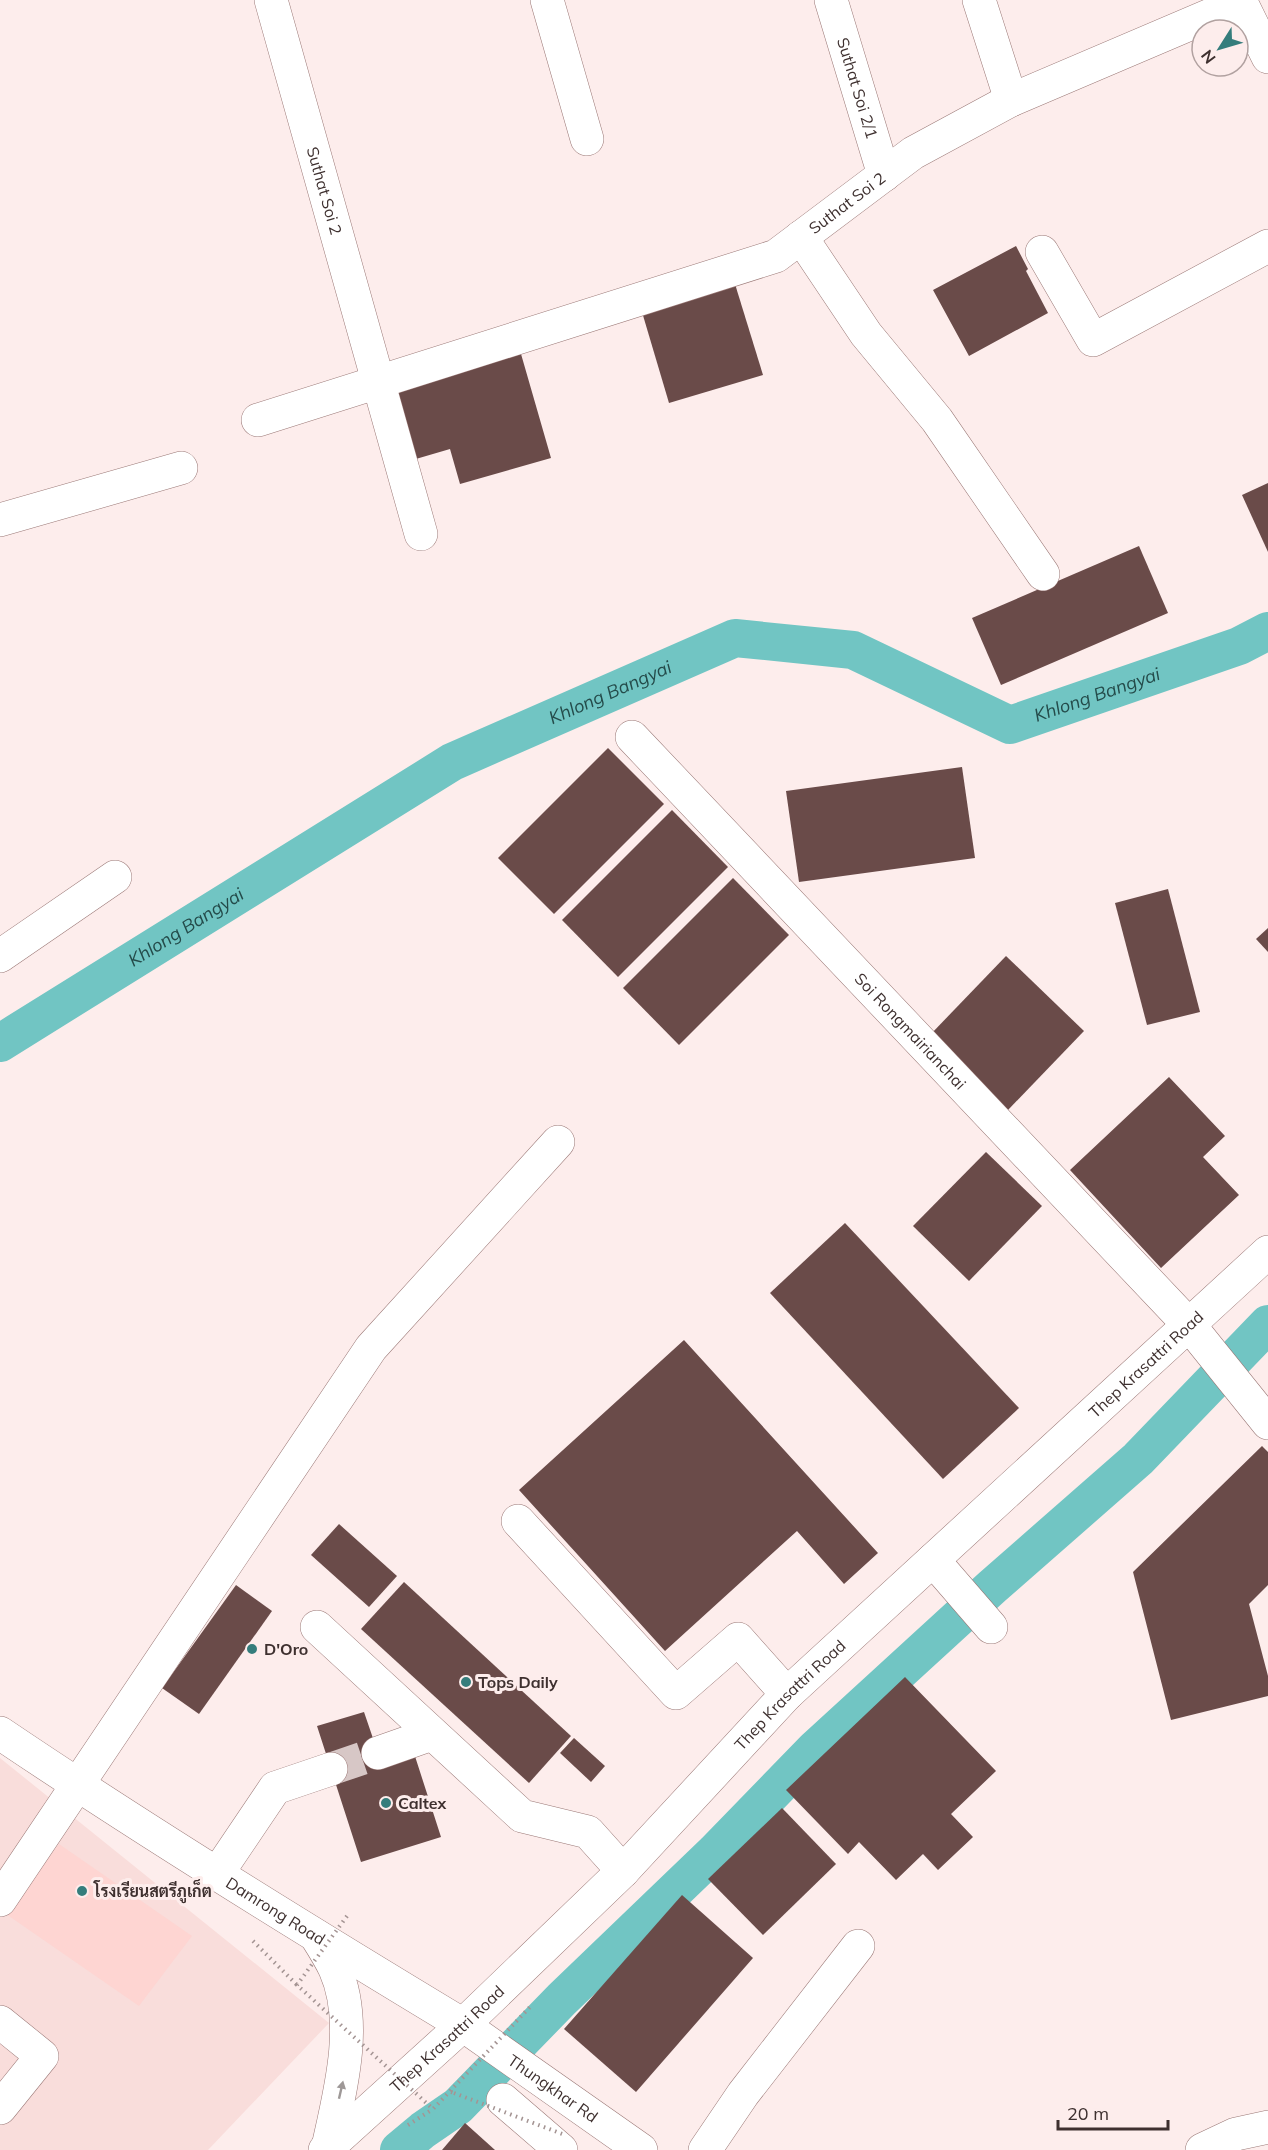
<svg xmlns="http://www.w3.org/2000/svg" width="1268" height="2150" font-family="Mulish,Sarabun,sans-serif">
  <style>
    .built { fill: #f9dddb }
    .green { fill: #fed5d2 }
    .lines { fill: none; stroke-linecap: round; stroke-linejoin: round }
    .canal { stroke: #71c5c3; stroke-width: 38 }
    .building { fill: #6a4b49 }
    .minor-tunnel { stroke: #d7c7c6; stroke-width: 33; stroke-dasharray: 33 16; stroke-linecap: butt }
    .minor-casing { stroke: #9b7977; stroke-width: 34 }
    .major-casing { stroke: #9b7977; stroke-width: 34 }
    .path { stroke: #a49493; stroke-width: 4; stroke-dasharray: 1.5 4.5; stroke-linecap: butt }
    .minor { stroke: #fff; stroke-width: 33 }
    .major { stroke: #fff; stroke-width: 33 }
    .path-bridge { stroke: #a49493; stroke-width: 4; stroke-dasharray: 1.5 4.5; stroke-linecap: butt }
    .oneway { fill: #9e9897 }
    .poi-dot { fill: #357d7c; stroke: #fdedec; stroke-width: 2 }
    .labels { text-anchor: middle; stroke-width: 6; stroke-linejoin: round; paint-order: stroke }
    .street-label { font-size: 16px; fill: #3e302f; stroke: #fdedec }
    .poi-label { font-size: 16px; font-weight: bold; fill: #3e302f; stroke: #fdedec; text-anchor: start }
    .water-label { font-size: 18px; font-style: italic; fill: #244b4a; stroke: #fdedec }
  </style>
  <rect width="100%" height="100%" fill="#fdedec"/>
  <polygon class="built" points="0,1758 329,2023 208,2150 0,2150"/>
  <polygon class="green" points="59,1844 192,1936 139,2006 6,1914"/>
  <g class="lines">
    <g class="canal">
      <path id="s1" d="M0,1043L452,762L735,638L853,650L1010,725L1239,646L1268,631"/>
      <polyline points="399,2150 423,2130 458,2106 562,1999 715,1852 815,1749 992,1587 1138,1459 1268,1324"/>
    </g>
  </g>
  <g class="building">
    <polygon points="1016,246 1028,269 1026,271 1048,313 969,356 933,290"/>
    <polygon points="735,284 763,375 669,403 642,312"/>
    <polygon points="519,347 551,458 460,484 450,449 409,461 387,384"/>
    <polygon points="1268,483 1268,552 1242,495"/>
    <polygon points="1139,546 1168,613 1001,685 972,618"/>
    <polygon points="608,748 664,804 554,914 498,858"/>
    <polygon points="962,767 975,858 799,882 786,791"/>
    <polygon points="672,810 728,867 618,977 562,920"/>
    <polygon points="733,878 789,935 679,1045 623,988"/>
    <polygon points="1168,889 1200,1012 1147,1025 1115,903"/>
    <polygon points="1268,928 1268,952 1256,939"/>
    <polygon points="1006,956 1084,1031 1008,1110 930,1035"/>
    <polygon points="1169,1077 1225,1136 1203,1157 1239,1195 1161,1268 1070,1170"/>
    <polygon points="986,1152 1042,1206 969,1281 913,1226"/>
    <polygon points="845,1223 1019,1408 943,1479 770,1293"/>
    <polygon points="684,1340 878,1553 844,1584 797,1531 665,1651 519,1490"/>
    <polygon points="1262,1446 1268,1452 1268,1585 1249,1604 1268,1676 1268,1696 1171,1720 1133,1572"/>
    <polygon points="339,1524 397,1576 369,1607 311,1555"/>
    <polygon points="404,1582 571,1736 529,1783 361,1629"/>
    <polygon points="236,1585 272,1611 199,1714 162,1688"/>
    <polygon points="905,1677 996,1771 951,1814 973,1837 938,1870 923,1854 896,1880 859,1842 848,1854 786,1790"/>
    <polygon points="364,1712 378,1753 413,1750 441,1837 361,1862 317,1726"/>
    <polygon points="574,1738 605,1766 591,1782 560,1753"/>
    <polygon points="782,1808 836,1864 763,1935 708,1879"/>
    <polygon points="682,1895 753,1958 636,2092 564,2029"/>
    <polygon points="465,2123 495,2150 442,2150"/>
  </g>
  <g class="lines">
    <polyline class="minor-tunnel" points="331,1769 378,1753"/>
    <defs>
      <g id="minor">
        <path id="s2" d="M271,0L421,534"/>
        <polyline points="547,0 587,139"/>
        <path id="s3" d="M831,0L884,175"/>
        <polyline points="979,0 1011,100"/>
        <polyline points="801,237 866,334 937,420 1043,574"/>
        <polyline points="1042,252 1093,340 1268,246"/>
        <path id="s4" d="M258,420L776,256L913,153L1011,100L1241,2L1268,57"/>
        <polyline points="0,520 181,468"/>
        <path id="s5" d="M632,737L1190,1326L1268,1423"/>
        <polyline points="0,956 115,877"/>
        <polyline points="518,1521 676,1693 738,1639 787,1694"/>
        <polyline points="933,1560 991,1627"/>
        <polyline points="317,1627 522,1816 588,1832 623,1871"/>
        <path id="s6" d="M0,1733C151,1835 307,1931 463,2025"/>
        <polyline points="378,1753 432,1734"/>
        <polyline points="217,1874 275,1788 331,1769"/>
        <polyline points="0,1900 371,1348 558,1142"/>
        <polyline points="0,2022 42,2056 0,2108"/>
        <polyline points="503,2100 561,2150"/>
        <polyline points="705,2150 743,2094 858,1946"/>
        <polyline points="1202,2150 1236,2134 1268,2127"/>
      </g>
      <g id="major">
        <path d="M316,1936C323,1947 330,1958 335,1969C359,2022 340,2093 328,2147"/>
        <path id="s7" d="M463,2025L641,2150"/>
        <path id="s8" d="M325,2150L463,2025L623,1871L787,1694L1268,1252"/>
      </g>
    </defs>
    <use href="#minor" class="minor-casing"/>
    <use href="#major" class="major-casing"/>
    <g class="path">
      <polyline points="253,1941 297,1985"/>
      <polyline points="451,2092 454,2093"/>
      <polyline points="408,2125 433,2109"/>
    </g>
    <use href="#minor" class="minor"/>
    <use href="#major" class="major"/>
    <g class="path-bridge">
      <polyline points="347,1916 297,1985 433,2109 531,2006"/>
      <polyline points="454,2093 565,2135"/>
    </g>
  </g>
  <defs><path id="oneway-solid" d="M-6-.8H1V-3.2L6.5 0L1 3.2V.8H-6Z" transform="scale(1.5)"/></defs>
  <use class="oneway" href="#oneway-solid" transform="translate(341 2090) rotate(-77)"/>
  <g class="poi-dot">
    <circle cx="252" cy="1649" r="6"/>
    <circle cx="466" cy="1682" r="6"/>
    <circle cx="386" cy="1803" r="6"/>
    <circle cx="82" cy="1891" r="6"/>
  </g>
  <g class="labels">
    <g class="street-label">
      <text dy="6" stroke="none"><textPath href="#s3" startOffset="92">Suthat Soi 2/1</textPath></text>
      <text dy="6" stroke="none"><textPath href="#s2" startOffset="198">Suthat Soi 2</textPath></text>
      <text dy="6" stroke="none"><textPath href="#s4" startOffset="632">Suthat Soi 2</textPath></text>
      <text dy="6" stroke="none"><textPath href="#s5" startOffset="405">Soi Rongmairianchai</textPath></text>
      <text dy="6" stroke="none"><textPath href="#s8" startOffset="1137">Thep Krasattri Road</textPath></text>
      <text dy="6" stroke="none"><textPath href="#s8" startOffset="651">Thep Krasattri Road</textPath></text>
      <text dy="6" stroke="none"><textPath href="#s6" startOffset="328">Damrong Road</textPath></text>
      <text dy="6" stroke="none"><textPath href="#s8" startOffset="165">Thep Krasattri Road</textPath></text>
      <text dy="6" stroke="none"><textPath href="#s7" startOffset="110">Thungkhar Rd</textPath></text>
    </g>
    <g class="poi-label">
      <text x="264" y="1655">D'Oro</text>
      <text x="478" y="1688">Tops Daily</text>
      <text x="398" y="1809">Caltex</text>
      <text x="94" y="1897">โรงเรียนสตรีภูเก็ต</text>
    </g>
    <g class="water-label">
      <text dy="6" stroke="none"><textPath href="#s1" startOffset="705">Khlong Bangyai</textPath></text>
      <text dy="6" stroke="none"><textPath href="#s1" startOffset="1226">Khlong Bangyai</textPath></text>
      <text dy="6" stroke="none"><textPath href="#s1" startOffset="219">Khlong Bangyai</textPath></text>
    </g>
  </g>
  <g transform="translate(1220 48) rotate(233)"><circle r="28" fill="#fdedec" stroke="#b1a1a0" stroke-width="1.5"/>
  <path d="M0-4.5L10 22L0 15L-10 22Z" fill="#357d7c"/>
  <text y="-9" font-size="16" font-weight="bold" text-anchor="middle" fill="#3e302f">N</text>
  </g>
  <path d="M1058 2120v9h110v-9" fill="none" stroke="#3e302f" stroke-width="3"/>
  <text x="1067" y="2120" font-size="18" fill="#3e302f" stroke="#fdedec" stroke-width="4.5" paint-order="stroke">20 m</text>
</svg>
